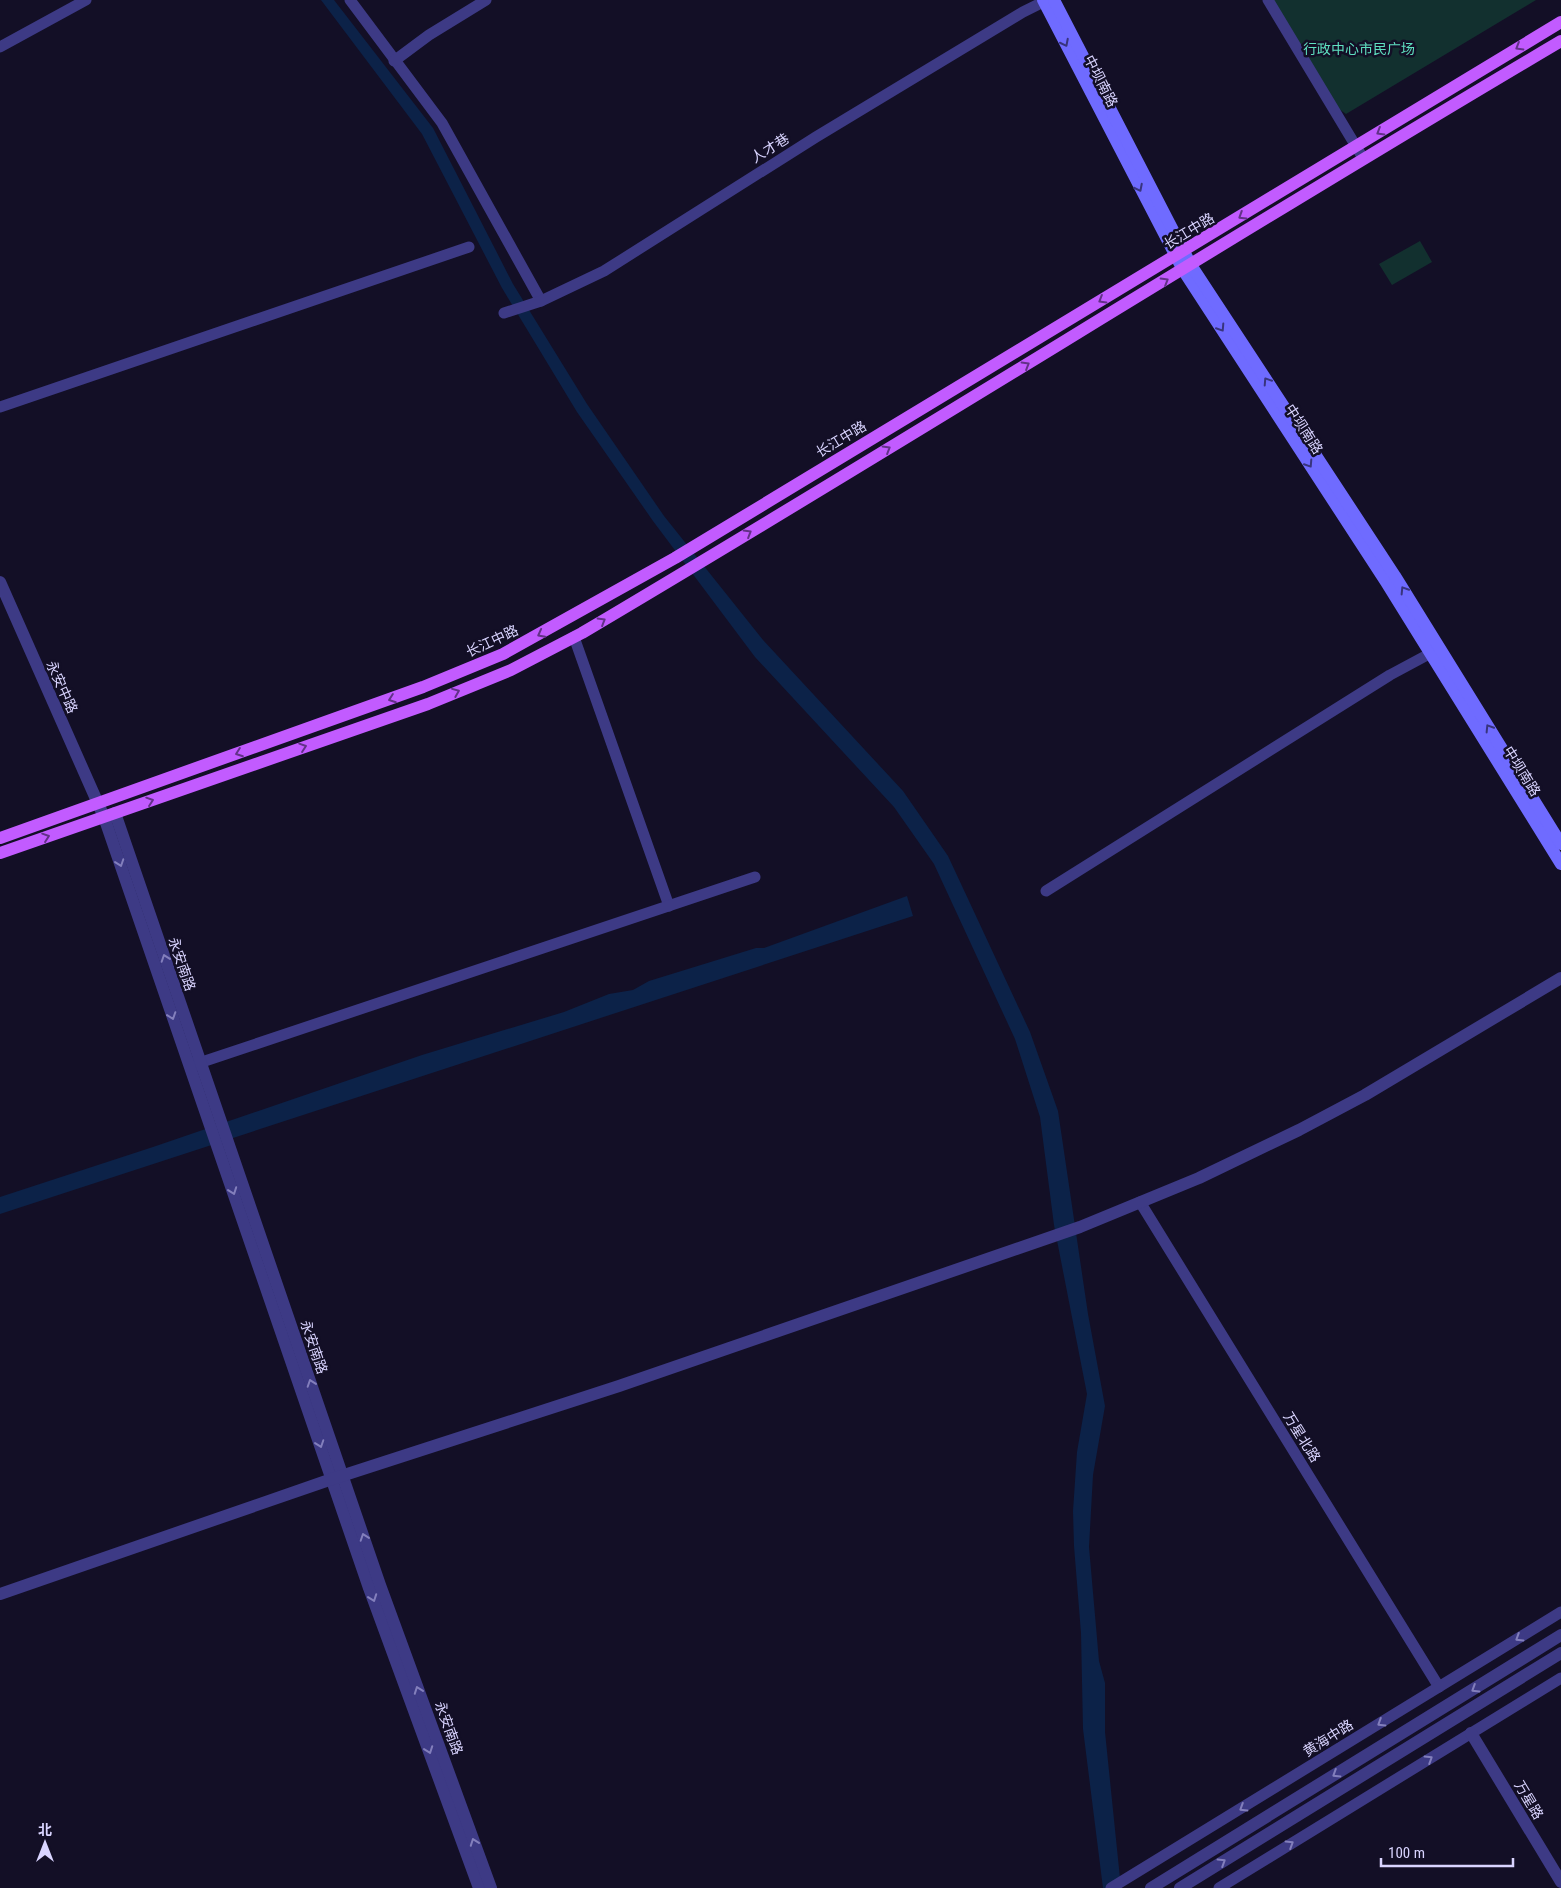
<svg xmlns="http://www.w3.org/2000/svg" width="1561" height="1888" font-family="'Roboto Condensed','Noto Sans SC',sans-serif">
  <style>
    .green { fill: #12302f }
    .water { fill: #0c2248 }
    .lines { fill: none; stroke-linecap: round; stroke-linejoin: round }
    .minor { stroke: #3d3a85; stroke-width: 11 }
    .tertiary { stroke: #3d3a85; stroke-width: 12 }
    .secondary { stroke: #6f6bff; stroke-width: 12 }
    .primary { stroke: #c25bff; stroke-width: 12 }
    .oneway { stroke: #38347d }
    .oneway2 { stroke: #623188 }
    .oneway3 { stroke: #837fbc }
    .labels { text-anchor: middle; stroke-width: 5; stroke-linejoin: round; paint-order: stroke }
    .park-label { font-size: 14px; fill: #5fe0c0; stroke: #130f26 }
    .street-label { font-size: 14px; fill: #d9d4ff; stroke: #130f26 }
  </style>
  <rect width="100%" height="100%" fill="#130f26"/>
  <g class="green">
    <polygon points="1273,0 1536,0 1346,114 1339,109"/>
    <polygon points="1420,241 1432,262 1392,285 1379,264"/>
  </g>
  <g class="water">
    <polygon points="321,0 334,0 433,128 513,284 587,404 664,516 763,640 903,791 948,856 1030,1032 1058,1111 1088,1314 1105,1406 1093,1475 1089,1547 1099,1661 1105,1683 1105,1732 1121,1888 1103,1888 1083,1729 1081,1633 1074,1546 1073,1511 1077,1452 1087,1394 1054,1225 1040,1117 1015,1039 934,864 894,807 755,657 653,521 577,412 502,288 422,134"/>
    <polygon points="907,896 913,916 0,1214 0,1197 153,1147 422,1055 564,1012 609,994 633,990 649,981 756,948 764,948"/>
  </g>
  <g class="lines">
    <g class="minor">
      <polyline points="350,0 442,123 541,301"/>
      <polyline points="1268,0 1363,158"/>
      <polyline points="0,47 86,0"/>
      <polyline points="394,61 429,35 486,0"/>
      <polyline points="504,313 541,301 604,271 816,137 1023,12 1047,0"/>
      <polyline points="0,407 469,247"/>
      <polyline points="574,637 669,906"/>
      <polyline points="1046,891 1390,675 1431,653"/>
      <polyline points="193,1065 755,877"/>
      <polyline points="1140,1202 1439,1687"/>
      <polyline points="1111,1888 1561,1612"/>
      <polyline points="1219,1888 1561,1678"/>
    </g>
    <g class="tertiary">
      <polyline points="0,582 104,817 369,1588 479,1888"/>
      <polyline points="115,813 380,1585 491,1888"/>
      <polyline points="0,1594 332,1479 619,1386 1080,1227 1199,1178 1299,1130 1365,1095 1561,978"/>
      <polyline points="1471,1733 1561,1882"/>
      <polyline points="1151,1888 1561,1635"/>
      <polyline points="1180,1888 1561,1653"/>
    </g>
    <g class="secondary">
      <polyline points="1043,0 1183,270 1386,582 1561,864"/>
      <polyline points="1054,0 1191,265 1395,576 1561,844"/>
    </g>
    <g class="primary">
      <polyline points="0,838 423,687 503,654 675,558 1561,22"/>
      <path d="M0,853L428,704L511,670L582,633C910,439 1232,235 1561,41"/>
    </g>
  </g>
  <defs><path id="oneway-chevron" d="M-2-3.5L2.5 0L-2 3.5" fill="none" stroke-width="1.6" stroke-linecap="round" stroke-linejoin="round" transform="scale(1.25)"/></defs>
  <g class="oneway">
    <use href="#oneway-chevron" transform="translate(1065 43) rotate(63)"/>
    <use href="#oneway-chevron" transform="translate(1139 188) rotate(63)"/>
    <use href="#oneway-chevron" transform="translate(1221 328) rotate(57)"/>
    <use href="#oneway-chevron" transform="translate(1267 381) rotate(-123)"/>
    <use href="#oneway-chevron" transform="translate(1309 464) rotate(57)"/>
    <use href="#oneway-chevron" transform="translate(1404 590) rotate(-122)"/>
    <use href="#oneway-chevron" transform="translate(1489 728) rotate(-122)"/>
  </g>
  <g class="oneway2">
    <use href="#oneway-chevron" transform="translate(1519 47) rotate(149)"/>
    <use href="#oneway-chevron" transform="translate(1380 132) rotate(149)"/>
    <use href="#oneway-chevron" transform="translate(1242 216) rotate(148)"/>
    <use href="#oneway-chevron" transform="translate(1165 281) rotate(-31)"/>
    <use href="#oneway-chevron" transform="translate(1102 300) rotate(149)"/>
    <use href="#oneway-chevron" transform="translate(1026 365) rotate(-31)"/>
    <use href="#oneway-chevron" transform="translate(887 449) rotate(-31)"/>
    <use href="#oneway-chevron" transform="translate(748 533) rotate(-31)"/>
    <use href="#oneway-chevron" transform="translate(602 621) rotate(-31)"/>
    <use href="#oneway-chevron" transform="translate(541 634) rotate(152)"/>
    <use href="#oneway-chevron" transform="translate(456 692) rotate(-22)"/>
    <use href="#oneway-chevron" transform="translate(392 699) rotate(160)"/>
    <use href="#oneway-chevron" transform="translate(303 747) rotate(-19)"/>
    <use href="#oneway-chevron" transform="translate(239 753) rotate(160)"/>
    <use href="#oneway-chevron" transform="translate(150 801) rotate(-19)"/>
    <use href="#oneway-chevron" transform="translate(46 837) rotate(-19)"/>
  </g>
  <g class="oneway3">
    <use href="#oneway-chevron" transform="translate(120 863) rotate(71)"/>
    <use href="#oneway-chevron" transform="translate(165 958) rotate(-109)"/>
    <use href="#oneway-chevron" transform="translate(172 1016) rotate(71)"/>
    <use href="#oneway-chevron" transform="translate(233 1191) rotate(70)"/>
    <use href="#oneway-chevron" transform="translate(311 1383) rotate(-109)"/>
    <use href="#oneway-chevron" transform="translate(320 1444) rotate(71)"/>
    <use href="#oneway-chevron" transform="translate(364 1537) rotate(-109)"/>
    <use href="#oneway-chevron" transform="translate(373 1598) rotate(70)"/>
    <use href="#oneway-chevron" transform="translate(1519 1638) rotate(148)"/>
    <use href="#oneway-chevron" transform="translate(1475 1689) rotate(148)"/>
    <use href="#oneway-chevron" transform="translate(418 1690) rotate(-110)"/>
    <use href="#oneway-chevron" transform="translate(1381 1723) rotate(148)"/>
    <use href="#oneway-chevron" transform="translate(429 1750) rotate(70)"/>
    <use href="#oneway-chevron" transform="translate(1429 1759) rotate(-32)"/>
    <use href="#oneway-chevron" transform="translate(1336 1774) rotate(148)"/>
    <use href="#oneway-chevron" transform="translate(1243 1808) rotate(148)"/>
    <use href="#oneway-chevron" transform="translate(474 1842) rotate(-110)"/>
    <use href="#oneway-chevron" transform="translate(1290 1844) rotate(-32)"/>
    <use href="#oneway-chevron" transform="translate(1222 1862) rotate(-32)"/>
  </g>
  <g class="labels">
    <g class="park-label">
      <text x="1359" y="54">行政中心市民广场</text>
    </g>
    <g class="street-label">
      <text transform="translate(1101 81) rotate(63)" y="5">中坝南路</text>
      <text transform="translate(770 148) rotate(-32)" y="5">人才巷</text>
      <text transform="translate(1189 231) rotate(-31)" y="5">长江中路</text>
      <text transform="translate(1304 429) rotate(57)" y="5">中坝南路</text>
      <text transform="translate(841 439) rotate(-31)" y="5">长江中路</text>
      <text transform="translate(492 641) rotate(-25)" y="5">长江中路</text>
      <text transform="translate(62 687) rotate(66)" y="5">永安中路</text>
      <text transform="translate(1522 771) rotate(58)" y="5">中坝南路</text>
      <text transform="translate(182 964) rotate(71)" y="5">永安南路</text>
      <text transform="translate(314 1347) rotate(71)" y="5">永安南路</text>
      <text transform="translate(1302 1437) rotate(58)" y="5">万星北路</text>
      <text transform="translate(449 1728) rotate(70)" y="5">永安南路</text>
      <text transform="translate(1328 1738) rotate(-32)" y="5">黄海中路</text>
      <text transform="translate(1529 1800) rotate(59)" y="5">万星路</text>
    </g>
  </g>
  <g transform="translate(45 1843)" stroke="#130f26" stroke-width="4" paint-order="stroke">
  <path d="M0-4L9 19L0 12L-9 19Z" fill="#d9d4ff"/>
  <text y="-8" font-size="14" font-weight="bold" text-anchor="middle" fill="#d9d4ff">北</text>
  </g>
  <path d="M1381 1858v8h132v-8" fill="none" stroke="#d9d4ff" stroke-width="2.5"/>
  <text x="1388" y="1858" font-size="15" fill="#d9d4ff" stroke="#130f26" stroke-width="4" paint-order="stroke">100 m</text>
</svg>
